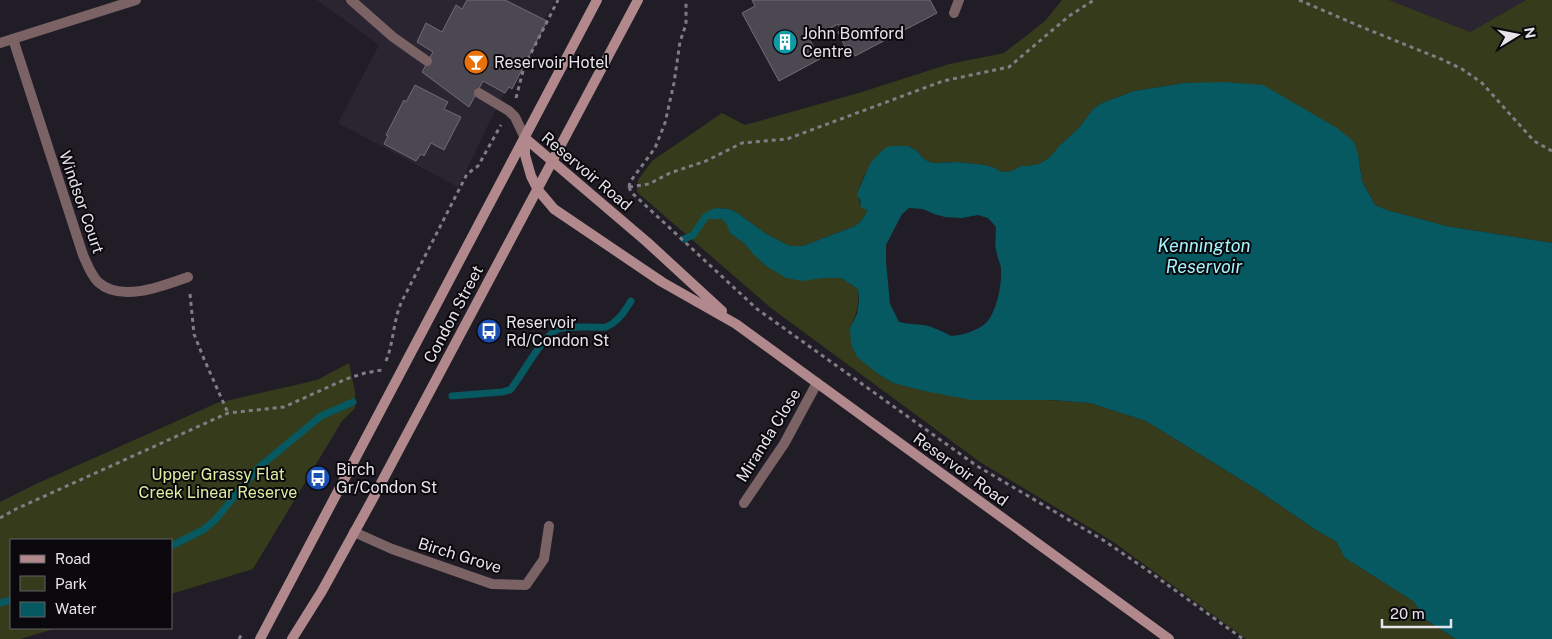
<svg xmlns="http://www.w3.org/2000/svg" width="1552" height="639" font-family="'Public Sans',sans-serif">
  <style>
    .built { fill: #2b2532 }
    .green { fill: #353b1b }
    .water { fill: #065960; fill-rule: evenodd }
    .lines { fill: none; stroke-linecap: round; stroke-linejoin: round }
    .stream { stroke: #065960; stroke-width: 7 }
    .building { fill: #4c4852; stroke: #706c76 }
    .path { stroke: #807d85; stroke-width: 3; stroke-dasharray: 4 4; stroke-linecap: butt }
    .lane { stroke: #7b6365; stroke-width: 10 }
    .street { stroke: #7b6365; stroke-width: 10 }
    .secondary { stroke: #b1898d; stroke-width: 10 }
    .labels { text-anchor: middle; stroke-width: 4; stroke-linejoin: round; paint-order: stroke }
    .poi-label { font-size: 16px; fill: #e6e4ea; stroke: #0a080c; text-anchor: start }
    .street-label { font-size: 16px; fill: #e6e4ea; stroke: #0a080c }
    .park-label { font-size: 16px; fill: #deeea1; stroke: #0a080c }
    .water-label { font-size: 18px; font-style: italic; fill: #a2f4fe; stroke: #0a080c }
  </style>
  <rect width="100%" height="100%" fill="#211d26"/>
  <g class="built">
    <polygon points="317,0 555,0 490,121 458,187 338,123 379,45"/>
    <polygon points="1389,0 1526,0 1470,32"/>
  </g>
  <g class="green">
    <path d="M1062,0H1389L1470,32L1526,0H1552V243L1446,226L1387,210L1375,205L1362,181L1358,154L1185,83L1134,91L1102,103L1093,109L1079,128L1060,145L1049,158L1039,164L1028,166H1021L1012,171L1002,172L995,168L985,165L958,162L932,163L924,159L917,151L908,146H891L864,176L858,191L860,205L868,210L861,221L855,226L803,246H790L768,235L736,212L729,209L717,208L709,219L721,218L726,223L731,233L745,244L755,255L766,266L823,278H841L858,289C859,305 857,314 850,328L877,373L893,383L924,391L1090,403L1146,421L1256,489L1319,532L1336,541L1345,558L1413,601L1419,609L1423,618L1456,639H1246L1112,541L980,462L771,308L637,192L638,180L652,161L722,113L745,125L862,92L949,64L1004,53L1045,21Z"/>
    <polygon points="349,363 355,392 355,408 342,421 253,569 171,594 171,540 11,540 11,628 57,628 20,639 0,639 0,502 36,484 217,403 317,380"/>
  </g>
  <path class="water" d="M1223,82L1263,85L1337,128L1354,142L1358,154L1362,181L1375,205L1387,210L1446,226L1552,243V639H1456L1423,618L1419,609L1413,601L1345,558L1336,541L1319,532L1256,489L1146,421L1090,403L1052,400H971L924,391L893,383L877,373L857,357L851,344L850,328L857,314L859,300L858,289L841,278H823L802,281L786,278L766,266L754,255L745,244L730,233L726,223L721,219H704L702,215L710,210L717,208L729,209L736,212L768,235L790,246H803L855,226L861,221L868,210L861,208L860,199L857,196L858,191L871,162L885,148L891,146H908L917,151L924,159L932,163L958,162L985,165L995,168L1002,172L1012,171L1021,166H1028L1039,164L1049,158L1060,145L1079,128L1093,109L1102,103L1134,91L1185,83ZM909,208L923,209L934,214L945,217L962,218L978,215L988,218L996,227C996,236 994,245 997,254C998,260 1001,264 1001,269C1002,285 997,310 987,322C978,331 963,335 951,336C942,331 933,327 924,325C915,324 907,324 899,322L890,304L886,262V245L902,214Z"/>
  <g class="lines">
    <g class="stream">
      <polyline points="684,239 693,235 704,219"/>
      <path d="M452,396L502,392L510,390C522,376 543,334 559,329C573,325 591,328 606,327C618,322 624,312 631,301"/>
      <polyline points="171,546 203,530 215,520 258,468 321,416 353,402"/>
      <polyline points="0,603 11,600"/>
    </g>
  </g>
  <g class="building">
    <polygon points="467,0 505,0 547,21 512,89 509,87 505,93 483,81 469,107 422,72 433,52 417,42 426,23 442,32 456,5 462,9"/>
    <polygon points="752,0 930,0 937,13 855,56 849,45 845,47 838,32 841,30 838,24 810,40 820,59 779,81 742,13 755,6"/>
    <polygon points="415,85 448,102 444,109 461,117 444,150 431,143 424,156 421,154 416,161 384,144 388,136 386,135 404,100 406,102"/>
  </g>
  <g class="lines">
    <g class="path">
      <polyline points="1299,0 1364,28 1441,59 1462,69 1482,83 1534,141 1552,151"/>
      <polyline points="516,98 524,67 558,0"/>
      <polyline points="629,187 631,192 757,309 977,466 1103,540 1147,570 1243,639"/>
      <polyline points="629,187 649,184 670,173 706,161 742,143 787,139 943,81 1009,67 1069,16 1094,0"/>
      <polyline points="629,187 630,182 655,148 665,123 674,83 680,42 686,24 686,0"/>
      <polyline points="190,294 194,334 204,359 228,413"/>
      <path d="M386,361C394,342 393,320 402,301L467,174L478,166L501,125"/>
      <polyline points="0,518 16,509 228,413 284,407 346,379 365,373 382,370"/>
      <polyline points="239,639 243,632"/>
    </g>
    <g class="lane">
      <polyline points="351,0 393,37 427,61"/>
      <polyline points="954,13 959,0"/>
      <polyline points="479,93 509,111 515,117 525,138"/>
    </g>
    <g class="street">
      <path d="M13,39L83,255C87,264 91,275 98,282C121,303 163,286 188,277"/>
      <polyline points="0,43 136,0"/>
      <polyline points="744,503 784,444 817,383"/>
      <polyline points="354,532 392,549 492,584 526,585 544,559 549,526"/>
    </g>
    <g class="secondary">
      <polyline points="525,138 525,155 531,176 538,190 554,209 662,282 736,324 1169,639"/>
      <polyline points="525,138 647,242 722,311"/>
      <polyline points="260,639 597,0"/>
      <polyline points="292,639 322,591 371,502 638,0"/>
    </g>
  </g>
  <defs>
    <symbol id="building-disc" viewBox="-11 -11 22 22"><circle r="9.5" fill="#0f9aa8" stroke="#0a080c"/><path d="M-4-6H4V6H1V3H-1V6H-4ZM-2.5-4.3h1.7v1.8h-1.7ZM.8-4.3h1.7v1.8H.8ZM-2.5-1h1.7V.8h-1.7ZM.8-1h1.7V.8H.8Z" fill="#fff"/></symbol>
    <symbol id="bar-disc" viewBox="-11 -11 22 22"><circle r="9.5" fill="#e8710a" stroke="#0a080c"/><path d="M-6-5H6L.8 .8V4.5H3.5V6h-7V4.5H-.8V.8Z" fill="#fff"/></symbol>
    <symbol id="bus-disc" viewBox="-11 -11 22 22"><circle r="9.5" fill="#1a4fb4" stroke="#0a080c"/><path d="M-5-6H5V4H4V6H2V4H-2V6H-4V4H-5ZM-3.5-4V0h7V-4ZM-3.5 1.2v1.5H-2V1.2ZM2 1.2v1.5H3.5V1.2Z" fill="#fff"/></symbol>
  </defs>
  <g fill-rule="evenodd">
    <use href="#building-disc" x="771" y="28" width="28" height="28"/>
    <use href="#bar-disc" x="462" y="48" width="28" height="28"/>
    <use href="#bus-disc" x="475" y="317" width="28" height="28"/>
    <use href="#bus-disc" x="304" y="464" width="28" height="28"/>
  </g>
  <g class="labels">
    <g class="poi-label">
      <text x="802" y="39">John Bomford<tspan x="802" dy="18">Centre</tspan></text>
      <text x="494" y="68">Reservoir Hotel</text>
      <text x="506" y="328">Reservoir<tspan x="506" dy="18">Rd/Condon St</tspan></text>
      <text x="336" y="475">Birch<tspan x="336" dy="18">Gr/Condon St</tspan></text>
    </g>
    <g class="street-label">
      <text transform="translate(587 171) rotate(40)" y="6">Reservoir Road</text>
      <text transform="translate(82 202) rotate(71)" y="6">Windsor Court</text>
      <text transform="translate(453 314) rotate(-62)" y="6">Condon Street</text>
      <text transform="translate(768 435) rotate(-58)" y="6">Miranda Close</text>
      <text transform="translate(961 469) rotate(36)" y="6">Reservoir Road</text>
      <text transform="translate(460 555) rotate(17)" y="6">Birch Grove</text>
    </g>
    <g class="park-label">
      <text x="218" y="480">Upper Grassy Flat<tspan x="218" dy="18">Creek Linear Reserve</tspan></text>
    </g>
    <g class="water-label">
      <text x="1204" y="252">Kennington<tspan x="1204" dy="21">Reservoir</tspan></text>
    </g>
  </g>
  <rect x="10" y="539" width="162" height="90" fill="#0a080c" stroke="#626065"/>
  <rect x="20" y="555" width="25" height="8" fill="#b1898d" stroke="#626065"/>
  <text x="55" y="564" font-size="15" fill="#e6e4ea">Road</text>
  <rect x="20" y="576" width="25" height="15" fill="#353b1b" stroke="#626065"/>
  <text x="55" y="589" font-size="15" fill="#e6e4ea">Park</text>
  <rect x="20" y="602" width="25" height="15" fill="#065960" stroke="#626065"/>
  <text x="55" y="614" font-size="15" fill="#e6e4ea">Water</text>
  <g transform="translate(1517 35) rotate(80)" stroke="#0a080c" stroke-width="4" paint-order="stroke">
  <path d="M0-4L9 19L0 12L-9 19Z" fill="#e6e4ea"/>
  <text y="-8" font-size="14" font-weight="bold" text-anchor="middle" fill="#e6e4ea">N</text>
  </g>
  <path d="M1382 619v8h69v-8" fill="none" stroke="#e6e4ea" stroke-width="2.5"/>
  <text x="1390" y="619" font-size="15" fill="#e6e4ea" stroke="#0a080c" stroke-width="4" paint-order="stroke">20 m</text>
</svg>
